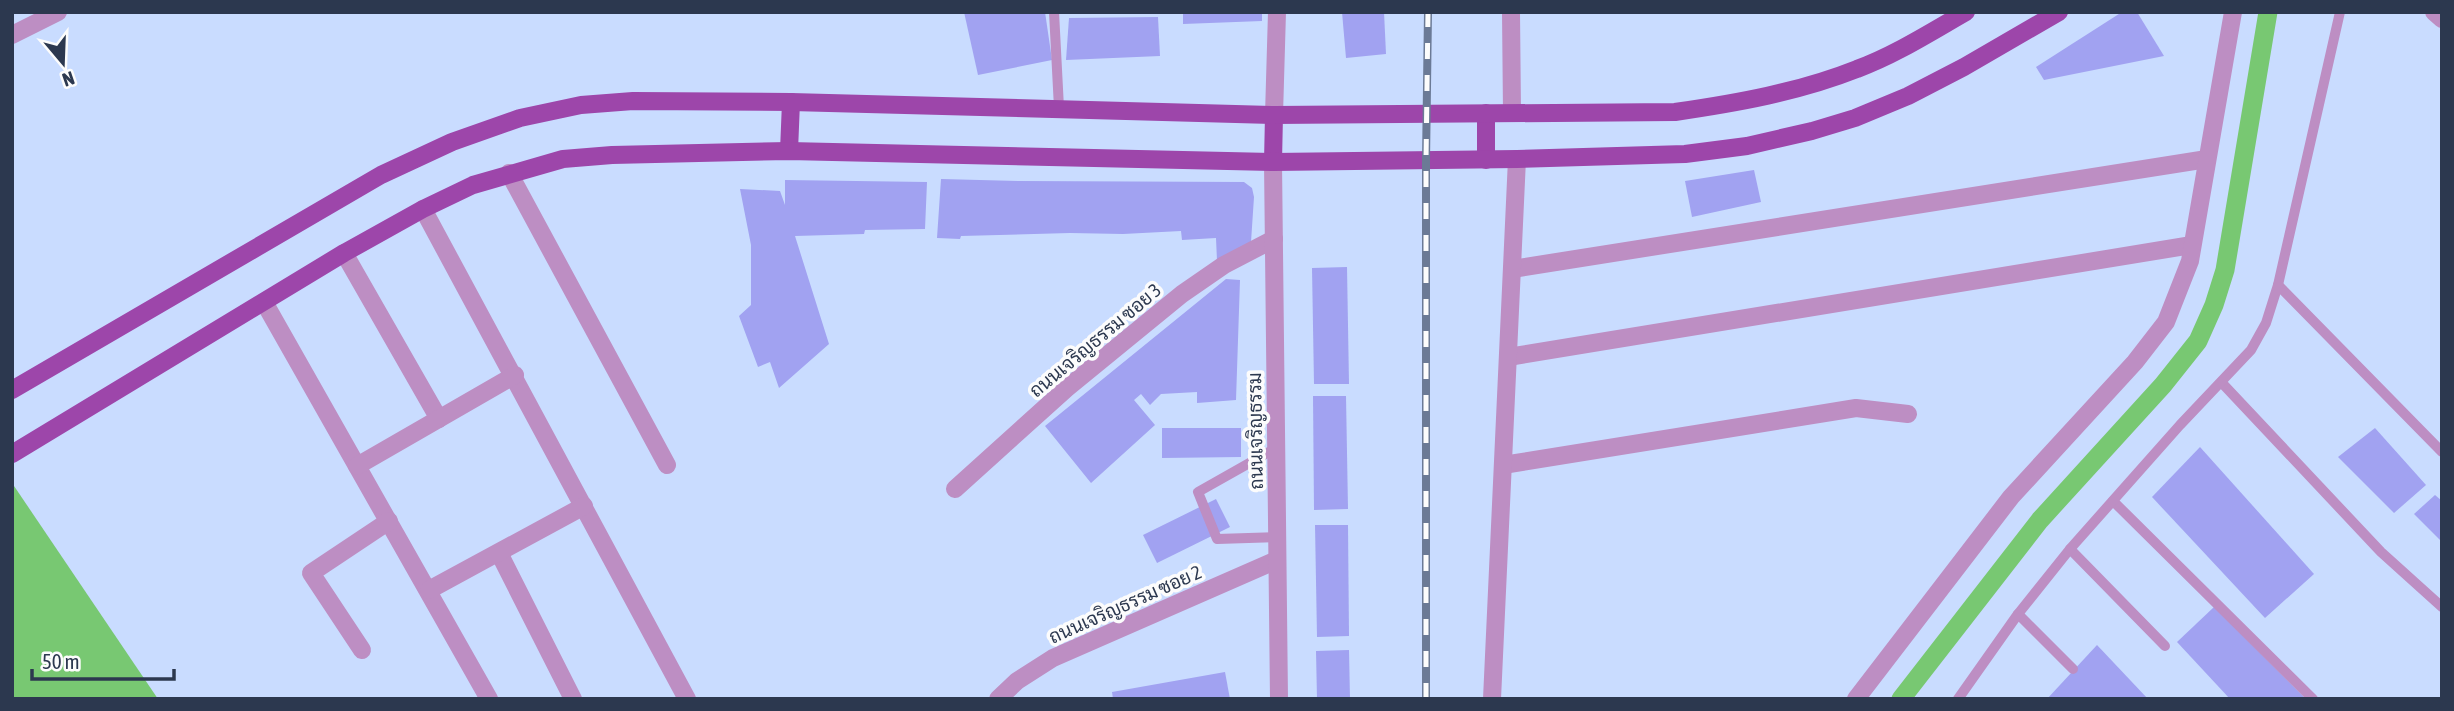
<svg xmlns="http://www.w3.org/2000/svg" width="2454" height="711" font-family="'Asap Condensed',Sarabun,sans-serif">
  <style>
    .water { fill: #78c872 }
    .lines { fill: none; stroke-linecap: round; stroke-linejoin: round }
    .canal { stroke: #78c872; stroke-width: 19 }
    .building { fill: #a1a2f1 }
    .service { stroke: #bd8ec3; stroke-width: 10 }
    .minor { stroke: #bd8ec3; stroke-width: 18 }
    .tertiary { stroke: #bd8ec3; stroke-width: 18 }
    .primary { stroke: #9d46aa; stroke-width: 18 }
    .rail-casing { stroke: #6b7a96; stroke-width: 8 }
    .rail { stroke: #fcfcfc; stroke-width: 5; stroke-dasharray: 16; stroke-linecap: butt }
    .labels { text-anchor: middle; stroke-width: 7; stroke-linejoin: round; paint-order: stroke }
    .street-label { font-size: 19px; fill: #2c384f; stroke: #fcfcfc }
  </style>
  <rect width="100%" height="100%" fill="#c9dcff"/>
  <polygon class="water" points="12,483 158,699 12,699"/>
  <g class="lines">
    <polyline class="canal" points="1901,699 2040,520 2163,385 2198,341 2214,305 2225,270 2268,12"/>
  </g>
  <g class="building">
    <polygon points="964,12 1045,12 1052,60 978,75"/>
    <polygon points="1183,12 1262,12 1262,21 1183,24"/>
    <polygon points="1342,12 1384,12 1386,54 1346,58"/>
    <polygon points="2122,12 2137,12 2164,56 2044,80 2036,67"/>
    <polygon points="1158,17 1160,56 1066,60 1069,18"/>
    <polygon points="1754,170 1761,202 1692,217 1685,181"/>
    <polygon points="941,179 1020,181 1244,182 1252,188 1254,197 1251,242 1217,261 1216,238 1182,240 1181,231 1123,234 1070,233 961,236 960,239 937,238"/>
    <polygon points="785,180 927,182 925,229 865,230 864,234 795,236 829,344 779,388 770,362 758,367 739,316 751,305 751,245 740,189 780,191 785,205"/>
    <polygon points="1347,267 1349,384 1314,384 1312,268"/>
    <polygon points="1226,279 1240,280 1236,400 1197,403 1197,392 1161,394 1150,405 1141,394 1134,400 1155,425 1091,483 1045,426"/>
    <polygon points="1313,396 1346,396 1348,509 1314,510"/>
    <polygon points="1162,428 1241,428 1241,457 1162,458"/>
    <polygon points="2375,428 2426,485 2394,513 2338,457"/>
    <polygon points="2200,447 2314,574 2265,618 2152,497"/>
    <polygon points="2435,495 2442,501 2442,542 2414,514"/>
    <polygon points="1216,499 1230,527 1157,563 1143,535"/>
    <polygon points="1315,525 1348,525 1349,636 1317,637"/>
    <polygon points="2214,607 2306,699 2230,699 2177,642"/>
    <polygon points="2097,645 2148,699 2047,699"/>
    <polygon points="1349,650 1350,699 1317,699 1316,651"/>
    <polygon points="1225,672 1230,699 1113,699 1112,692"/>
  </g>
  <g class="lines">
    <g class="service">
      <polyline points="1054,12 1059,108"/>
      <polyline points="2278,285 2442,452"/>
      <polyline points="2222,383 2381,552 2442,607"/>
      <polyline points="1276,448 1198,492 1217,539 1277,537"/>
      <polyline points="2113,501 2313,699"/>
      <polyline points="2070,549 2165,646"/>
      <polyline points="2018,614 2073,669"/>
      <polyline points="1958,699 2018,614 2070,549 2180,425 2251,350 2266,323 2278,285 2340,12"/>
    </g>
    <g class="minor">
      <polyline points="1511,12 1512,113"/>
      <polyline points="12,35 58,12"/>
      <polyline points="1274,115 1277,12"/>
      <polyline points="509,173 667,465"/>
      <polyline points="423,209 687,699"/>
      <polyline points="344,253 439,419"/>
      <polyline points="1512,269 2207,159"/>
      <polyline points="264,302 489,699"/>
      <polyline points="1508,357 2192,245"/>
      <polyline points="1503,465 1856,408 1908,414"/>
      <polyline points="357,466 515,375"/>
      <polyline points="955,489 1067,388 1182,294 1224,265 1274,239"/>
      <polyline points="499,553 573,699"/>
      <polyline points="429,590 584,506"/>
      <polyline points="362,650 311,573 389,521"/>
      <polyline points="998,699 1017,681 1053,658 1277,560"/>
      <polyline points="1492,699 1517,159"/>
      <polyline points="1856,699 2011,497 2135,362 2166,322 2190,261 2233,12"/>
    </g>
    <g class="tertiary">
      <polyline points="2434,12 2442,19"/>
      <polyline points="1273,162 1279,699"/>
    </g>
    <g class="primary">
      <polyline points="1486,113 1486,160"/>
      <polyline points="789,151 791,102"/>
      <polyline points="1273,162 1274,115"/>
      <path d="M12,390L381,175L452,142L520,118L581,105L633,101L791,102L1274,115L1675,112C1737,103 1799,92 1857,69C1895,55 1931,32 1966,12"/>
      <polyline points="12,454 344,253 423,209 473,185 563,159 612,155 789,151 1273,162 1517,159 1685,154 1747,146 1812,131 1855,118 1908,96 1964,67 2059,12"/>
    </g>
    <defs>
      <polyline id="rail" points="1426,699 1426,161 1428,12"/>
    </defs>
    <use href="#rail" class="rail-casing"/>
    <use href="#rail" class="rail"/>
  </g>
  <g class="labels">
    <g class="street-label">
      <text transform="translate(1095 340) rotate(-40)" y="7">ถนนเจริญธรรม ซอย 3</text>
      <text transform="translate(1255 431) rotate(-91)" y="7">ถนนเจริญธรรม</text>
      <text transform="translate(1125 604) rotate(-24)" y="7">ถนนเจริญธรรม ซอย 2</text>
    </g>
  </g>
  <rect width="2454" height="711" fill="none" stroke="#2c384f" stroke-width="28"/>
  <g transform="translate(63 63) rotate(161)" stroke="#fcfcfc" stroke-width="5" paint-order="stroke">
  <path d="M0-5L12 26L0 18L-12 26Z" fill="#2c384f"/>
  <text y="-10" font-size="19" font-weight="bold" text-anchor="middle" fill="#2c384f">N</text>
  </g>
  <path d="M32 669v10h142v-10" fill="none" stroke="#2c384f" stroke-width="3.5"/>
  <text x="42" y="669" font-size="21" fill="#2c384f" stroke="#fcfcfc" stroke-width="5" paint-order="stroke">50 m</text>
</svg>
